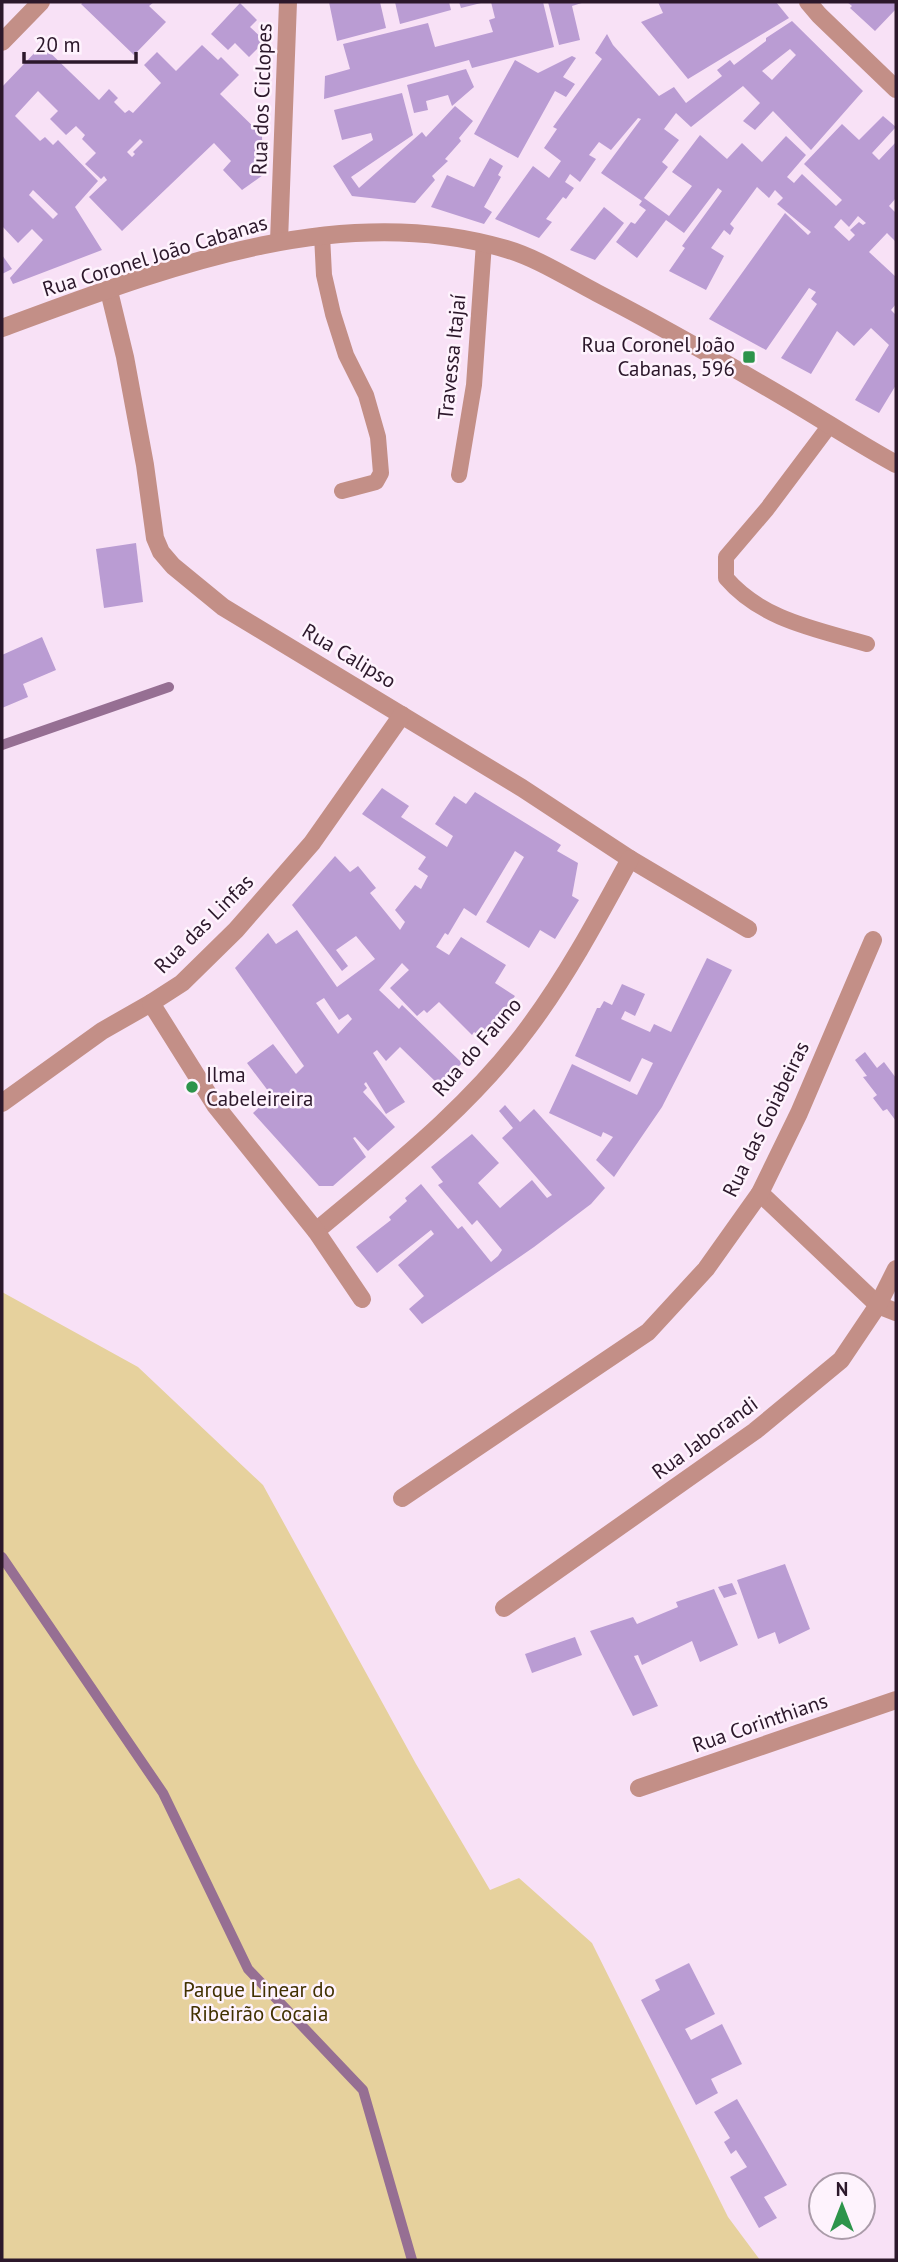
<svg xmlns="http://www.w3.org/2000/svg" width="898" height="2262" font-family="'PT Sans',sans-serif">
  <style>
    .green { fill: #e6d19d }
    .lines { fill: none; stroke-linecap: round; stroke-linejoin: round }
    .stream { stroke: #966f93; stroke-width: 10 }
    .building { fill: #ba9cd3; fill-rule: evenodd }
    .service { stroke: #c38f87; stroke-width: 16 }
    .minor { stroke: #c38f87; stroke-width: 18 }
    .poi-dot { fill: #2d944b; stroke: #fef3fd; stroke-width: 2.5 }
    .labels { text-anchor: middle; stroke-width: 5; stroke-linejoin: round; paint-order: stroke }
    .street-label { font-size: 21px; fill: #2c182b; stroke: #fef3fd }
    .poi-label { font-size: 21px; fill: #2c182b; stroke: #fef3fd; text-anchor: end }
    .park-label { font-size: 21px; fill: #413100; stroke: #fef3fd }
  </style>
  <rect width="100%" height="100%" fill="#f8e1f6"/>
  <polygon class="green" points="2,1292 138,1367 263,1485 416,1764 490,1890 519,1878 592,1943 728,2217 760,2260 2,2260"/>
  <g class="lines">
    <g class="stream">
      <polyline points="2,745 169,687"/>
      <polyline points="2,1557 163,1793 248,1969 363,2090 412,2260"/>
    </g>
  </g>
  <g class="building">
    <polygon points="84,2 154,2 149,6 166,22 134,55 81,4"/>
    <polygon points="329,2 380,2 386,28 337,41"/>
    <polygon points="395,2 449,2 451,10 400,24"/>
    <polygon points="459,2 480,2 481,3 461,8"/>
    <polygon points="491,2 543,2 554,47 472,68 469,60 324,99 325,76 350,69 343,44 428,23 435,47 493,32 489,20 495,18"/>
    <polygon points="548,2 585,2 572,6 580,40 559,45"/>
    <polygon points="658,2 776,2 789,18 688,79 641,22 663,13"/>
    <polygon points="847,2 896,2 896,9 875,31 850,8 852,6"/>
    <polygon points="240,3 257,20 250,27 265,41 249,57 235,43 228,50 211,34"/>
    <path d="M792,21L863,91L811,150L773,111L755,130L743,121L760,103L743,86L691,127L676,113L664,129L679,140L662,162L668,167L644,198L669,216L692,186L672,172L700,135L727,159L742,143L762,162L786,136L806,155L787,177L794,183L802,174L836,206L842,200L804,164L842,124L859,140L883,116L896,127L872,153L879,160L896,142V198L889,206L896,213V242L887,233L869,252L896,277V304L891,310L896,315V385L879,413L855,400L889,345L871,328L854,346L837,331L811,374L781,358L817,304L811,299L816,292L809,288L766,350L709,319L785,213L808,235L811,232L777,204L783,198L775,190L769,198L757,187L730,224L734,228L730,235L724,230L711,248L724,256L706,290L669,271L685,248L682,246L722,191L718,188L684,233L666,220L637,258L616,242L631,222L635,224L646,210L639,205L642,201L601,173L641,119L638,118L611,150L599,142L589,155L596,159L580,182L570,174L565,182L574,188L566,199L563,197L546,219L552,222L539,238L495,219L533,166L549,178L561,161L544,148L557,129L553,127L602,59L595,53L607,34L613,45L659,96L674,87L686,103L722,76L717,70L730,60L734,65L766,41V38ZM790,49L796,55L772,80L762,71ZM858,216L866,223L863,225L859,222L850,230L855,235L849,241L834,227L841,219L849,227Z"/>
    <path d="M42,45L99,100L109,89L118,98L114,102L125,113L129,110L133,113L161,83L144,65L157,52L176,71L202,45L218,60L221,57L239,75L220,94L262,135L263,175L242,190L223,170L231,161L214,143L122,231L89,197L107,180L104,176L101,179L85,164L96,153L82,139L85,135L76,126L66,135L50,119L58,111L38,91L15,116L40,141L45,137L53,145L58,140L98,181L75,207L102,250L13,284L10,278L43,240L32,229L18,243L2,226V87ZM140,139L143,142L133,152L135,154L132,157L127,152ZM33,190L58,214L53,219L29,195Z"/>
    <polygon points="572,56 576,58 563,77 575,84 566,97 555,91 518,158 474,134 515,60 538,73"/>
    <polygon points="466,69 474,87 452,106 448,95 426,101 428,110 414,113 407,85"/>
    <polygon points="402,93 413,135 351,177 359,188 422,132 426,137 455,106 473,121 459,138 461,141 445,159 448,161 432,176 435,180 415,203 352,196 333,166 373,140 371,133 342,140 334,110"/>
    <polygon points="490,158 503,166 498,175 501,177 484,207 492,212 484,224 431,207 447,175 474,187"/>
    <polygon points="604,207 624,223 595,260 570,250"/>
    <polygon points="2,255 12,269 2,274"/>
    <polygon points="136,543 143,602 104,608 96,549"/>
    <polygon points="42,637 56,670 23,684 28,697 2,708 2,655"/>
    <path d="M382,788L409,806L401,817L447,847L453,836L435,824L454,796L466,804L475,792L561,845L557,851L578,863L572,896L579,900L555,939L540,930L529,948L486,922L524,857L515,851L476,916L464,908L448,935L445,933L436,947L449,955L461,937L506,965L495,983L515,996L483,1039L474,1032L472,1035L439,1002L427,1013L424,1010L417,1016L390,988L409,970L402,963L379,990L399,1009L402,1005L462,1063L440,1086L400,1047L386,1061L377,1050L373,1053L405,1102L386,1114L366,1082L364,1084L367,1088L363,1092L395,1127L368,1151L355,1137L353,1138L366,1157L333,1186H319L253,1113L272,1096L247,1063L273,1044L296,1074L304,1066L235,968L268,933L276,944L297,930L337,987L375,959L356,936L336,950L348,966L342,971L292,905L335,856L350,872L358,866L376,888L370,893L400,930L405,922L395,910L415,885L421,889L428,876L418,869L426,857L362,814ZM324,998L339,1020L348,1014L352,1019L338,1034L316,1003Z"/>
    <polygon points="707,958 732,970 662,1107 614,1177 596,1160 613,1137 603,1132 601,1137 549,1113 572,1064 637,1095 653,1063 642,1058 630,1082 575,1056 597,1008 600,1008 604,1001 612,1005 622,984 645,994 635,1016 625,1011 621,1019 650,1032 654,1024 671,1032"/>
    <polygon points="865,1052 877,1068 884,1062 896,1078 896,1121 887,1109 883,1111 873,1098 877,1095 863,1077 867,1076 855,1060"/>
    <polygon points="505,1105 520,1122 534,1109 605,1188 591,1204 534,1247 422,1324 409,1309 424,1296 398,1265 434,1234 431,1230 377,1273 356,1247 391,1220 389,1217 407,1201 405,1198 421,1184 458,1229 462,1226 491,1262 498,1256 502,1250 477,1220 472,1225 438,1185 443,1182 431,1167 472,1134 499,1163 478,1183 500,1208 532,1180 547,1198 552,1195 502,1138 513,1128 499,1111"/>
    <polygon points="785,1564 810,1629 779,1644 775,1632 758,1639 737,1580"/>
    <polygon points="732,1583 737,1594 724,1598 718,1587"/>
    <polygon points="714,1589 738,1645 700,1662 692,1641 642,1665 638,1655 634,1656 658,1706 633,1716 590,1631 633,1617 637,1624 678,1607 676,1602"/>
    <polygon points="575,1637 582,1655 532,1673 525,1654"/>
    <polygon points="689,1963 715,2014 685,2029 691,2040 722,2024 742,2064 711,2079 718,2093 696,2105 641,2000 660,1990 655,1980"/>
    <polygon points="737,2099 787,2185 764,2197 777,2218 759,2228 730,2177 747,2167 736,2150 731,2154 724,2142 730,2138 714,2112"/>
  </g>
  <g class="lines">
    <g class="service">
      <polyline points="322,235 324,275 333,314 346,355 366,395 378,437 381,473 376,482 342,491"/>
      <path d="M830,425L767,509L726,557V578C762,620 816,629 867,644"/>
      <polyline points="459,475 474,385 484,243"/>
    </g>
    <g class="minor">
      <polyline points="808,2 819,15 896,89"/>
      <polyline points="2,42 41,2"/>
      <polyline points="279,241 288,2"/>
      <polyline points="109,291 125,357 145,465 155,538 161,552 173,566 223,607 522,788 630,859 748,929"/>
      <path d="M2,328C160,270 337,199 506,249C537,258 568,278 597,293C661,326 724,362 787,399C823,420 859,444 896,464"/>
      <polyline points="2,1103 102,1031 151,1003"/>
      <polyline points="760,1193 878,1305 896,1312"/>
      <path d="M316,1231C390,1169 470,1107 528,1028C567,976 599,916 630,859"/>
      <polyline points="362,1299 316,1231 215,1105 151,1003 182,983 236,930 312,843 402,715"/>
      <polyline points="402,1498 648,1332 706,1269 760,1193 799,1113 873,940"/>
      <polyline points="504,1608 755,1431 841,1360 878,1305 896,1269"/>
      <polyline points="639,1788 896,1700"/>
    </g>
  </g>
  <g class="poi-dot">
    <rect x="742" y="350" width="14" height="14" rx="3.5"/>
    <circle cx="192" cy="1087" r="7"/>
  </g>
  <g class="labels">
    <g class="street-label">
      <text transform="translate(262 99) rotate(-88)" y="7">Rua dos Ciclopes</text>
      <text transform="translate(155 256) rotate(-17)" y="7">Rua Coronel João Cabanas</text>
      <text transform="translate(452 357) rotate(-84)" y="7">Travessa Itajaí</text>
      <text transform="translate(349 656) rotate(31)" y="7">Rua Calipso</text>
      <text transform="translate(204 924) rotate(-45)" y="7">Rua das Linfas</text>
      <text transform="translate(477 1047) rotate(-49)" y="7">Rua do Fauno</text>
      <text transform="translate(766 1119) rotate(-64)" y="7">Rua das Goiabeiras</text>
      <text transform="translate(705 1438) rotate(-36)" y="7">Rua Jaborandi</text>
      <text transform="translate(760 1723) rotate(-19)" y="7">Rua Corinthians</text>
    </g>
    <g class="poi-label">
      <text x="735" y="352">Rua Coronel João<tspan x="735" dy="24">Cabanas, 596</tspan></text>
      <text x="206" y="1082" text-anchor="start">Ilma<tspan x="206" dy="24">Cabeleireira</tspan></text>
    </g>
    <g class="park-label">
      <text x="259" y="1997">Parque Linear do<tspan x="259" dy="24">Ribeirão Cocaia</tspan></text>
    </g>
  </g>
  <rect width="898" height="2262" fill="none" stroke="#2c182b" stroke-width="7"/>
  <g transform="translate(842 2206)"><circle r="33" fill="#fef3fd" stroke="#aa9ba9" stroke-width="2"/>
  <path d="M0-5L12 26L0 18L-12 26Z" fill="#2d944b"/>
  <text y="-10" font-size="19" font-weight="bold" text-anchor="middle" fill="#2c182b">N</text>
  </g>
  <path d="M24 52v10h112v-10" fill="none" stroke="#2c182b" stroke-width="3.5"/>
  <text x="35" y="52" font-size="21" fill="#2c182b" stroke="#fef3fd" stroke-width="5" paint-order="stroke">20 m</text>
</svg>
